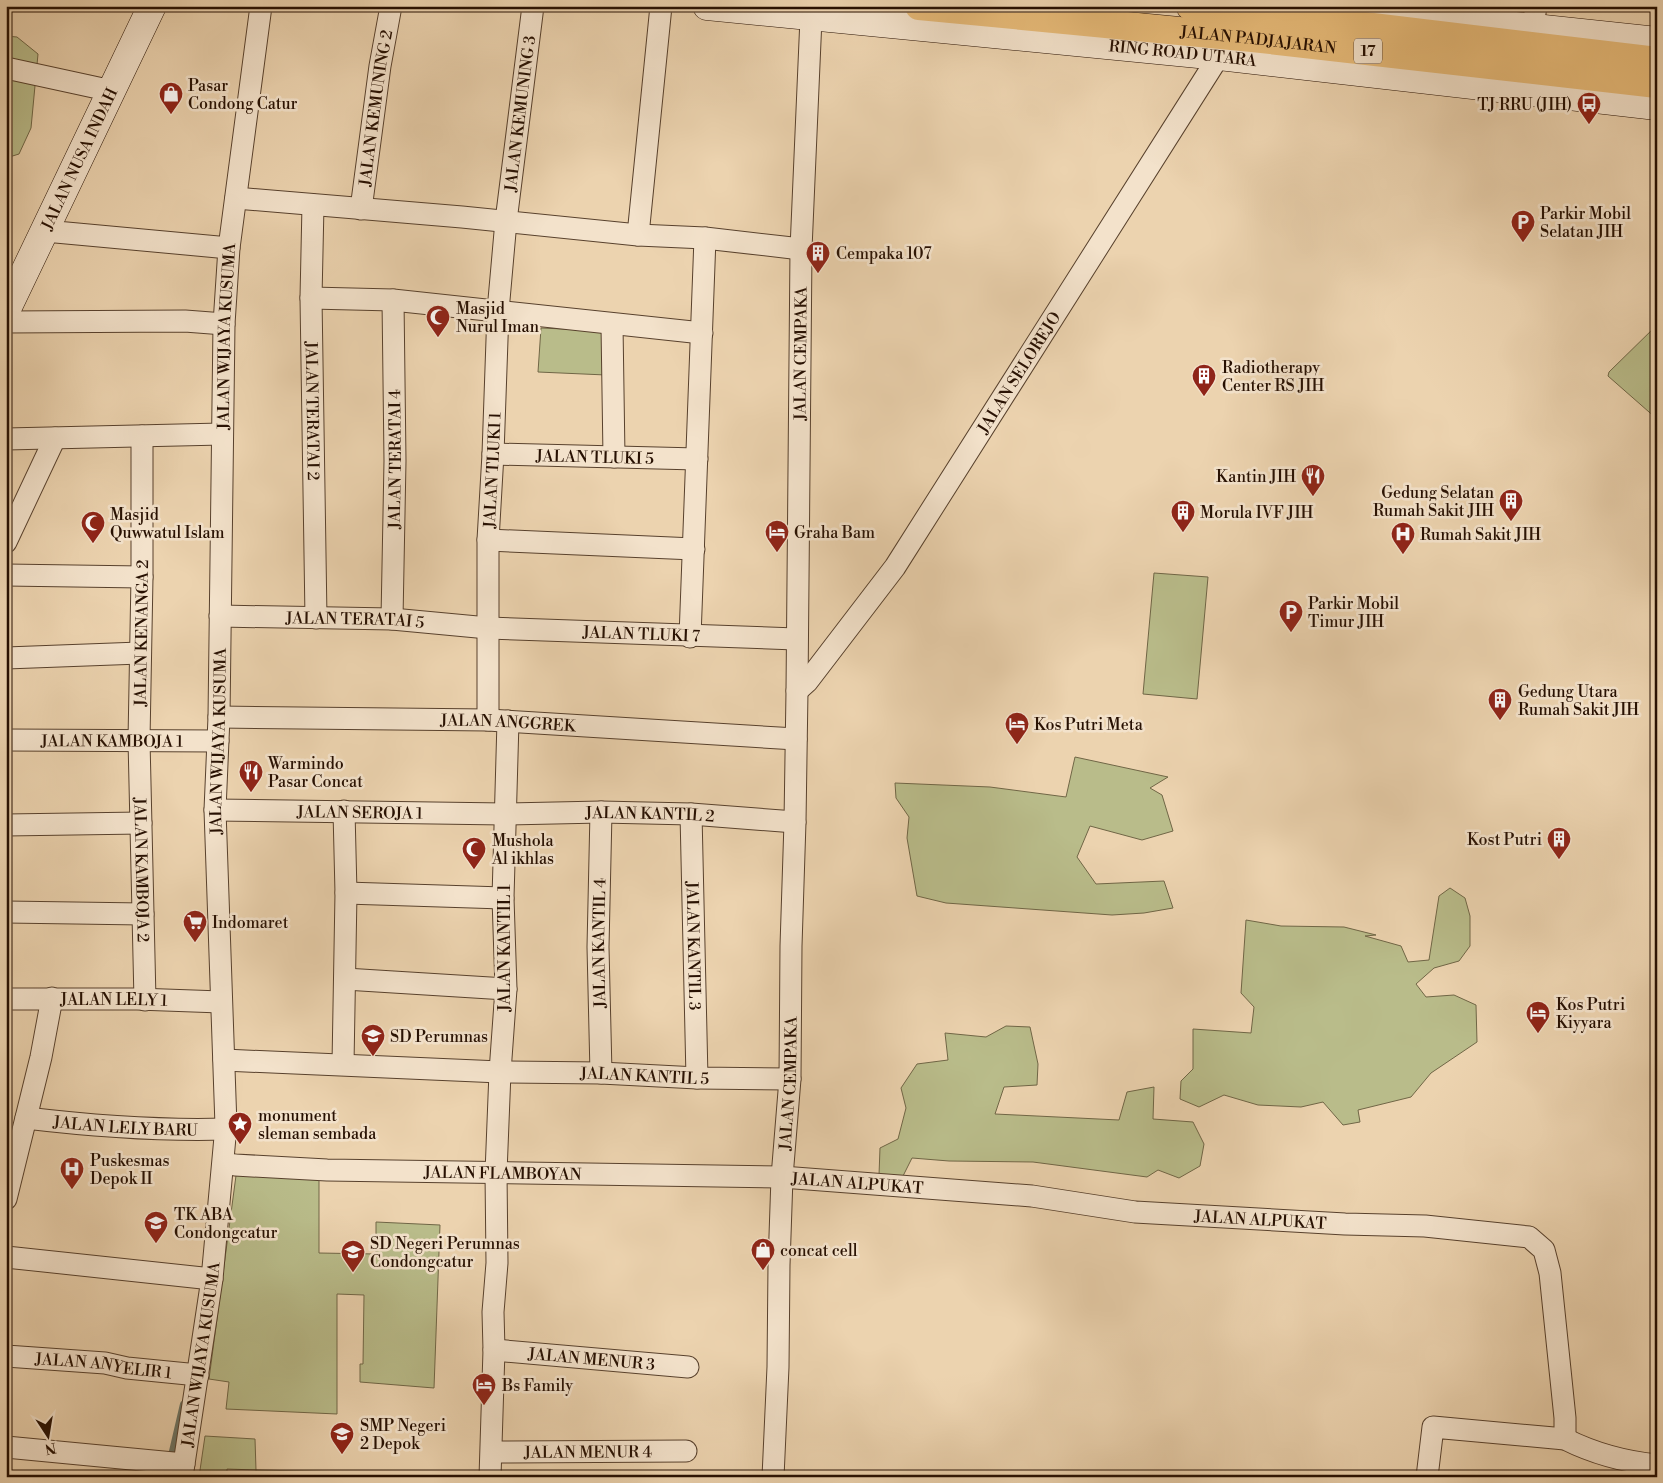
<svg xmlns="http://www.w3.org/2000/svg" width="1663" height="1483" font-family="'Libre Bodoni',serif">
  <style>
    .green { fill: #b9bc8a; stroke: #706646 }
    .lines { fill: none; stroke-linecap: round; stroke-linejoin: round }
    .stream { stroke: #6b7566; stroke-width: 6 }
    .street-casing { stroke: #58412d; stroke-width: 23 }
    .secondary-casing { stroke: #271002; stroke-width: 29 }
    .highway-casing { stroke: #271002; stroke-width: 29 }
    .street { stroke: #f3e2cb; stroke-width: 21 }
    .secondary { stroke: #f3e2cb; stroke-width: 28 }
    .highway { stroke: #e6ba78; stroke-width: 28 }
    .labels { text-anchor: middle; stroke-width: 5; stroke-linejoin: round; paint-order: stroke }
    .shield { fill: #f3e2cb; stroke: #644f3e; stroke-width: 1 }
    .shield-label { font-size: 15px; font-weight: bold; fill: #271002 }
    .street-label { font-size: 16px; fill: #271002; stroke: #f3e2cb }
    .poi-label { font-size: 16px; fill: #271002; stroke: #f3e2cb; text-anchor: start }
  </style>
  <rect width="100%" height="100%" fill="#ecd3af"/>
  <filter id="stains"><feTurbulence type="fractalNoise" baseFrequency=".004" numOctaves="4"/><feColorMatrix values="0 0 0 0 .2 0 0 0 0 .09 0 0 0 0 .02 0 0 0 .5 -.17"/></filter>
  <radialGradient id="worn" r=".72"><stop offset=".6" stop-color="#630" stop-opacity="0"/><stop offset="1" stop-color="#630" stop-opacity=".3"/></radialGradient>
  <g class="green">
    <polygon points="6,36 17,37 38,54 31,128 19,154 6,158"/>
    <polygon points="1657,325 1657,419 1608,376 1609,372"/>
    <polygon points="541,328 609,331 606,375 538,372"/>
    <polygon points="1154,573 1208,577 1197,699 1143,694"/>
    <polygon points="1075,757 1168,777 1150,788 1162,795 1173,831 1142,840 1090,826 1077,857 1096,884 1164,881 1173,908 1144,913 1112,915 946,903 917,896 907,838 909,817 896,798 895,783 990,787 1066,797"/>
    <polygon points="1450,888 1465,898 1470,916 1470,946 1459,961 1434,968 1416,984 1426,997 1454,995 1476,1005 1477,1042 1431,1073 1411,1097 1358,1110 1360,1122 1343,1125 1323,1102 1301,1107 1258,1105 1224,1095 1199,1107 1180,1099 1181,1081 1193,1069 1193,1029 1251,1033 1254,1007 1241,993 1246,920 1281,926 1344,927 1376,935 1365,936 1401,946 1408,962 1429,960 1439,896"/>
    <polygon points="1006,1026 1030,1027 1038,1064 1037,1085 1004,1087 995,1114 1119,1120 1127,1092 1154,1087 1153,1119 1193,1122 1204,1144 1200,1166 1179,1178 1158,1170 1147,1177 1033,1162 949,1161 912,1158 903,1176 879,1175 880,1148 898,1139 906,1108 901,1088 917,1064 948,1060 945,1033 986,1037"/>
    <polygon points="237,1168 319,1173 319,1253 376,1254 376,1222 440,1225 434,1388 360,1382 360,1364 363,1364 364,1295 337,1294 337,1414 226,1409 229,1382 209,1379"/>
    <polygon points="205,1436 255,1439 256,1470 352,1472 434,1477 256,1477 256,1470 227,1469 227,1477 199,1477"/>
  </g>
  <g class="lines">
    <polyline class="stream" points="166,1477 183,1404"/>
    <defs>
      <g id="street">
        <polyline points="1533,27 1536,6"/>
        <polyline points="6,68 112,91"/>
        <polyline points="236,198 462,217 638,235 705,238 801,249"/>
        <path id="s1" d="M313,205L311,298L316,618"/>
        <path id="s2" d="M361,209L380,66L391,6"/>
        <polyline points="45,231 229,248"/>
        <polyline points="638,235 661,6"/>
        <polyline points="311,298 393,300 702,333"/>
        <polyline points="6,322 185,321 224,324"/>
        <polyline points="612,325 614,457"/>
        <path id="s3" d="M142,436V577L139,740L145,1000"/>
        <polyline points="6,439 222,434"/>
        <path id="s4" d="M493,454L697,459"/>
        <polyline points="488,540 694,549"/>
        <polyline points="6,542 55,438"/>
        <polyline points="6,575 142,577"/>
        <path id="s5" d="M220,616L392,619L488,628L796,639"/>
        <path id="s6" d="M392,619L395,461L393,300"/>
        <polyline points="690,637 705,238"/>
        <polyline points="6,658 140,653"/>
        <path id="s7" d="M797,691L807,682L895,567L1219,56"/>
        <path id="s8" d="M219,717L488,720L796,739"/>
        <path id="s9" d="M488,720V540L493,454L498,311L506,221L533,6"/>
        <path id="s10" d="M6,740L218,741"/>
        <path id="s11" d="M215,810L505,814L601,812L691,814L795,822"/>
        <path id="s12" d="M691,814L697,1078"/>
        <polyline points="6,825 141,823"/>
        <polyline points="346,893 503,898"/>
        <polyline points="6,912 143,914"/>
        <polyline points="345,979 506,989"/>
        <path id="s13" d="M6,999H137L221,1002"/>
        <path id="s14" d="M224,1060L500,1072L601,1073L697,1078L790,1079"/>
        <polyline points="343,1064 346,893 344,811"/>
        <path id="s15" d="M601,1073L598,947L601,812"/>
        <path id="s16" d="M26,1118C93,1126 159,1131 226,1129"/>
        <path id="s17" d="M224,1163L235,1165L327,1170L782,1177L1032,1196L1135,1212L1345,1224L1425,1226L1529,1237L1544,1250L1550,1273L1565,1418V1439"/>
        <polyline points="6,1199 41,1057 52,998"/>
        <polyline points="6,1257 212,1279"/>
        <path id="s18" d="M494,1350L688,1367"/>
        <path id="s19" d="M6,1356L105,1363L127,1368L198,1375"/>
        <polyline points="6,1447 184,1464"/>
        <path id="s20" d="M492,1452L686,1451"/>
        <path id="s21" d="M182,1477L212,1279L226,1126L215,810L219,717L224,324L229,248L261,6"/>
        <polyline points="490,1477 494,1350 493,1312 497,1263 496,1173 500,1072 506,989 503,898 508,721"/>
        <path id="s22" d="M773,1477L778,1367L779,1265L782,1177L790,1079L791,946L795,822L797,691L801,249L811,18"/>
        <path d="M1427,1477L1433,1427L1565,1439C1593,1453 1626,1462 1657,1465"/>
      </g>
      <g id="secondary">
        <path id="s23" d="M707,6L1219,56L1657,106"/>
        <polyline points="1327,6 1657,41"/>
        <path id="s24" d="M6,311L152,6"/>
      </g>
      <g id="highway">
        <path id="s25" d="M919,6L1252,38L1657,84"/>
        <polyline points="1190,6 1256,13 1657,61"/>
      </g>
    </defs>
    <use href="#street" class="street-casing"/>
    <use href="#secondary" class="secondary-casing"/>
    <use href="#highway" class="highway-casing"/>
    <use href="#street" class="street"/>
    <use href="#secondary" class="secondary"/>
    <use href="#highway" class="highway"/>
  </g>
  <defs>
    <symbol id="shop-pin" viewBox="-11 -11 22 30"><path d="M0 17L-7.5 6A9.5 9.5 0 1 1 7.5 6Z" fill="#8f2418" stroke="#f3e2cb"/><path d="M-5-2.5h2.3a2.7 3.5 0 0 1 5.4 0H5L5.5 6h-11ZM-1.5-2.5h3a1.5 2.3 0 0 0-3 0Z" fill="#fff"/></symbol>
    <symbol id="bus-pin" viewBox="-11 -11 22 30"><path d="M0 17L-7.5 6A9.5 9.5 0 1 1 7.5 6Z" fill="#8f2418" stroke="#f3e2cb"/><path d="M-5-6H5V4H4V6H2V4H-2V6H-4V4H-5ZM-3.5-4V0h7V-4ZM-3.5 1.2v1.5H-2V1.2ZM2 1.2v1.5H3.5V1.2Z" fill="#fff"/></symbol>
    <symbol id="parking-pin" viewBox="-11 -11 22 30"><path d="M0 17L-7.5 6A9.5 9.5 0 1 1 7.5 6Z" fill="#8f2418" stroke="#f3e2cb"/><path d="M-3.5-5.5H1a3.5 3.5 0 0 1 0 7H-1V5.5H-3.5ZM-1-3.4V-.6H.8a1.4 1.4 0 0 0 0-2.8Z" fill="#fff"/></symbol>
    <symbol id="building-pin" viewBox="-11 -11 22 30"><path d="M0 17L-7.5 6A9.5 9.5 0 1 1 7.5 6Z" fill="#8f2418" stroke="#f3e2cb"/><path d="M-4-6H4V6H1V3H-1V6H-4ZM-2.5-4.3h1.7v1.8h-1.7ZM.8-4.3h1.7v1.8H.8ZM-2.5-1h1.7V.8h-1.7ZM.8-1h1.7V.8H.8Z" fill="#fff"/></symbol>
    <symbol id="mosque-pin" viewBox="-11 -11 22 30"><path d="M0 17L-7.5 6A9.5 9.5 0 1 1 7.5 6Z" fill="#8f2418" stroke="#f3e2cb"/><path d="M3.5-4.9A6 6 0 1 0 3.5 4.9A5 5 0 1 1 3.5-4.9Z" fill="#fff"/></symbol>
    <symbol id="restaurant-pin" viewBox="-11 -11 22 30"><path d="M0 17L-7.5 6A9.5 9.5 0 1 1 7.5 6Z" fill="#8f2418" stroke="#f3e2cb"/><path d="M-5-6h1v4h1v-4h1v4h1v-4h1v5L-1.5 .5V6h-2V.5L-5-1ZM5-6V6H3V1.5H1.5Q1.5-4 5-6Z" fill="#fff"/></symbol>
    <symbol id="hotel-pin" viewBox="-11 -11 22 30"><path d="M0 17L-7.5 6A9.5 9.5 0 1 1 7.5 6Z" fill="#8f2418" stroke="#f3e2cb"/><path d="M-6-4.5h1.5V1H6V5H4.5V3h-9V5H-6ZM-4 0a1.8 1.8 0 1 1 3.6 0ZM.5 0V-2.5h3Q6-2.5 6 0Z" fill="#fff"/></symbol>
    <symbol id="hospital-pin" viewBox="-11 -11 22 30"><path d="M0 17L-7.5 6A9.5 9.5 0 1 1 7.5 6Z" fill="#8f2418" stroke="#f3e2cb"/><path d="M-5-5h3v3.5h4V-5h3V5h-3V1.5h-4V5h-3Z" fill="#fff"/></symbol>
    <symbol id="supermarket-pin" viewBox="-11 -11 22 30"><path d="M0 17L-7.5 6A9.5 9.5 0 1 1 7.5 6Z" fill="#8f2418" stroke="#f3e2cb"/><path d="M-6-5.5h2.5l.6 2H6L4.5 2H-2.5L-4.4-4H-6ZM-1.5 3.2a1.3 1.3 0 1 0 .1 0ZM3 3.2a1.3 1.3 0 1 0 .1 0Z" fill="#fff"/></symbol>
    <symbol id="school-pin" viewBox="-11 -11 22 30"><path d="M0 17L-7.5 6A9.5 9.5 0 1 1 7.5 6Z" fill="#8f2418" stroke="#f3e2cb"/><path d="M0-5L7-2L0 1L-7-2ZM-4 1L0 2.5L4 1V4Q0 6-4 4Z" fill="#fff"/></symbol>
    <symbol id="sight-pin" viewBox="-11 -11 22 30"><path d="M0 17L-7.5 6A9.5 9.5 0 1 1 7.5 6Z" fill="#8f2418" stroke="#f3e2cb"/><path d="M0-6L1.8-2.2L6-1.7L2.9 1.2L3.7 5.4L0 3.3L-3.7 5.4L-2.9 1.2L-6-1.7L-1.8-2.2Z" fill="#fff"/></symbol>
  </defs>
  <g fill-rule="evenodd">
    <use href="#shop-pin" x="157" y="80" width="28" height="38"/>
    <use href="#bus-pin" x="1575" y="90" width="28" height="38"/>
    <use href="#parking-pin" x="1509" y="208" width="28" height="38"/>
    <use href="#building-pin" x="804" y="239" width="28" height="38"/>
    <use href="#mosque-pin" x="424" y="303" width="28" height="38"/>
    <use href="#building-pin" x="1190" y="362" width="28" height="38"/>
    <use href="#restaurant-pin" x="1299" y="462" width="28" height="38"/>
    <use href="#building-pin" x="1497" y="487" width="28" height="38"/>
    <use href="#building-pin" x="1169" y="498" width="28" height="38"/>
    <use href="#mosque-pin" x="79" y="509" width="28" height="38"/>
    <use href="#hotel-pin" x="763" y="518" width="28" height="38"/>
    <use href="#hospital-pin" x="1389" y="520" width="28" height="38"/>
    <use href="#parking-pin" x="1277" y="598" width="28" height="38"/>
    <use href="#building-pin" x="1486" y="686" width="28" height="38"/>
    <use href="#hotel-pin" x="1003" y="710" width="28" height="38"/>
    <use href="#restaurant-pin" x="237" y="758" width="28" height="38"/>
    <use href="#building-pin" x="1545" y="825" width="28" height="38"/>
    <use href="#mosque-pin" x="460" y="835" width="28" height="38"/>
    <use href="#supermarket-pin" x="181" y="908" width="28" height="38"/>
    <use href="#hotel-pin" x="1524" y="999" width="28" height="38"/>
    <use href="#school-pin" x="359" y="1022" width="28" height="38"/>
    <use href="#sight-pin" x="226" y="1110" width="28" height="38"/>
    <use href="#hospital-pin" x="58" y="1155" width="28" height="38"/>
    <use href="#school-pin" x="142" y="1209" width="28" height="38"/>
    <use href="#shop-pin" x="749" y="1236" width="28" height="38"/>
    <use href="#school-pin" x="339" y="1238" width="28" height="38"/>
    <use href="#hotel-pin" x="470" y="1371" width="28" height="38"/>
    <use href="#school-pin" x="328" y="1420" width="28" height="38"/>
  </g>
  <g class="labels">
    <rect class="shield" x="1354" y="38.5" width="28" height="25" rx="4"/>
    <g class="shield-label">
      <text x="1368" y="56">17</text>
    </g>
    <g class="street-label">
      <text dy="6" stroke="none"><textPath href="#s25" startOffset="341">JALAN PADJAJARAN</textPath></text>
      <text dy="6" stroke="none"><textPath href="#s23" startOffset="478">RING ROAD UTARA</textPath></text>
      <text dy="6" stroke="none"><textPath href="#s2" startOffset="102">JALAN KEMUNING 2</textPath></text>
      <text dy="6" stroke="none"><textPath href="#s9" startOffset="608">JALAN KEMUNING 3</textPath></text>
      <text dy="6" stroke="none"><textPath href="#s24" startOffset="169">JALAN NUSA INDAH</textPath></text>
      <text dy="6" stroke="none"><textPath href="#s21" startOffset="1144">JALAN WIJAYA KUSUMA</textPath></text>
      <text dy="6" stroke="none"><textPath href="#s22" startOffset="1124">JALAN CEMPAKA</textPath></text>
      <text dy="6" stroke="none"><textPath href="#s7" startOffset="389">JALAN SELOREJO</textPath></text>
      <text dy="6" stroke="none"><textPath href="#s1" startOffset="206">JALAN TERATAI 2</textPath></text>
      <text dy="6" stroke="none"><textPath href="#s4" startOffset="102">JALAN TLUKI 5</textPath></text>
      <text dy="6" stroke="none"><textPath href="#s6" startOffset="160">JALAN TERATAI 4</textPath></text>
      <text dy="6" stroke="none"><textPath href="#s9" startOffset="250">JALAN TLUKI 1</textPath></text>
      <text dy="6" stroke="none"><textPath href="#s5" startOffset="135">JALAN TERATAI 5</textPath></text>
      <text transform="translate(141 633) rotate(-89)" y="6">JALAN KENANGA 2</text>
      <text dy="6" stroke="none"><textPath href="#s5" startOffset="422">JALAN TLUKI 7</textPath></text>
      <text dy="6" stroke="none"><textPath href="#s8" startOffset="289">JALAN ANGGREK</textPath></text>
      <text dy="6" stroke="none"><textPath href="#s10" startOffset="106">JALAN KAMBOJA 1</textPath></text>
      <text dy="6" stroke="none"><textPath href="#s21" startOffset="739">JALAN WIJAYA KUSUMA</textPath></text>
      <text dy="6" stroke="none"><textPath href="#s11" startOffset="145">JALAN SEROJA 1</textPath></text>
      <text dy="6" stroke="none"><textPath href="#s11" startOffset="435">JALAN KANTIL 2</textPath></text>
      <text dy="6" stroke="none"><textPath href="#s3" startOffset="434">JALAN KAMBOJA 2</textPath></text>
      <text dy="6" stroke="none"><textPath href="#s15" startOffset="130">JALAN KANTIL 4</textPath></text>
      <text dy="6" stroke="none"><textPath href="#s12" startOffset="132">JALAN KANTIL 3</textPath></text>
      <text transform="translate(504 948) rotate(-90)" y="6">JALAN KANTIL 1</text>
      <text dy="6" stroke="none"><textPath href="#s13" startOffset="108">JALAN LELY 1</textPath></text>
      <text dy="6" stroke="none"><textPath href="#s14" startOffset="421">JALAN KANTIL 5</textPath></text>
      <text dy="6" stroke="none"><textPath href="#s22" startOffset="394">JALAN CEMPAKA</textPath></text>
      <text dy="6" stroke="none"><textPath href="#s16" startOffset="100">JALAN LELY BARU</textPath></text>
      <text dy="6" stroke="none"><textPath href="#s17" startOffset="279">JALAN FLAMBOYAN</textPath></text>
      <text dy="6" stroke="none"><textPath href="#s17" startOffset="634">JALAN ALPUKAT</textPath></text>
      <text dy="6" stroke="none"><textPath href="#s17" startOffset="1039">JALAN ALPUKAT</textPath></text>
      <text dy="6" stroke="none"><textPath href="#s21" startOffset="124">JALAN WIJAYA KUSUMA</textPath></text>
      <text dy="6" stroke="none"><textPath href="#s18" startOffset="98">JALAN MENUR 3</textPath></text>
      <text dy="6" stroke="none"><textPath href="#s19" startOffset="98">JALAN ANYELIR 1</textPath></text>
      <text dy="6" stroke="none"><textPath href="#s20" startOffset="96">JALAN MENUR 4</textPath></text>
    </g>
    <g class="poi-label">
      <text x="188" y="91">Pasar<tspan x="188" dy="18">Condong Catur</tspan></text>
      <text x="1572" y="110" text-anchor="end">TJ RRU (JIH)</text>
      <text x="1540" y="219">Parkir Mobil<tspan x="1540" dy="18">Selatan JIH</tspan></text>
      <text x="836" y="259">Cempaka 107</text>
      <text x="456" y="314">Masjid<tspan x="456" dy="18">Nurul Iman</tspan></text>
      <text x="1222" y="373">Radiotherapy<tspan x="1222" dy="18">Center RS JIH</tspan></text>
      <text x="1296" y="482" text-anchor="end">Kantin JIH</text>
      <text x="1494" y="498" text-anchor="end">Gedung Selatan<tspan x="1494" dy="18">Rumah Sakit JIH</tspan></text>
      <text x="1200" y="518">Morula IVF JIH</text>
      <text x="110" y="520">Masjid<tspan x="110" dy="18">Quwwatul Islam</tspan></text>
      <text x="794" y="538">Graha Bam</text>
      <text x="1420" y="540">Rumah Sakit JIH</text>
      <text x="1308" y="609">Parkir Mobil<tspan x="1308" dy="18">Timur JIH</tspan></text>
      <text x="1518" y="697">Gedung Utara<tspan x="1518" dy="18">Rumah Sakit JIH</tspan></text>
      <text x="1034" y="730">Kos Putri Meta</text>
      <text x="268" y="769">Warmindo<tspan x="268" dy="18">Pasar Concat</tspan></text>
      <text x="1542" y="845" text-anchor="end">Kost Putri</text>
      <text x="492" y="846">Mushola<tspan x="492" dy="18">Al ikhlas</tspan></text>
      <text x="212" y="928">Indomaret</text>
      <text x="1556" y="1010">Kos Putri<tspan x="1556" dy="18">Kiyyara</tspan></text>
      <text x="390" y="1042">SD Perumnas</text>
      <text x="258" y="1121">monument<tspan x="258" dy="18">sleman sembada</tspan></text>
      <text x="90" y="1166">Puskesmas<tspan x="90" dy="18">Depok II</tspan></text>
      <text x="174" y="1220">TK ABA<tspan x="174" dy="18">Condongcatur</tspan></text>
      <text x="370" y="1249">SD Negeri Perumnas<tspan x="370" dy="18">Condongcatur</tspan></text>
      <text x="780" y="1256">concat cell</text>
      <text x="502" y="1391">Bs Family</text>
      <text x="360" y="1431">SMP Negeri<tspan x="360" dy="18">2 Depok</tspan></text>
    </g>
  </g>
  <rect width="1663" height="1483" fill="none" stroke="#ecd3af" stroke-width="25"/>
  <rect x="8" y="8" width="1648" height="1468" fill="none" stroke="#271002" stroke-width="2.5"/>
  <rect x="12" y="12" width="1638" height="1458" fill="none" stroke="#271002"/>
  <g transform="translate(48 1436) rotate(168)" stroke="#f3e2cb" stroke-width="4" paint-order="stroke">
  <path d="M0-4L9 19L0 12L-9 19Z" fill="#271002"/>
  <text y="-8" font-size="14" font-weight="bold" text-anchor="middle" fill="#271002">N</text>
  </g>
  <rect width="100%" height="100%" filter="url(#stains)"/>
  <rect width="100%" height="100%" fill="url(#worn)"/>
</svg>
